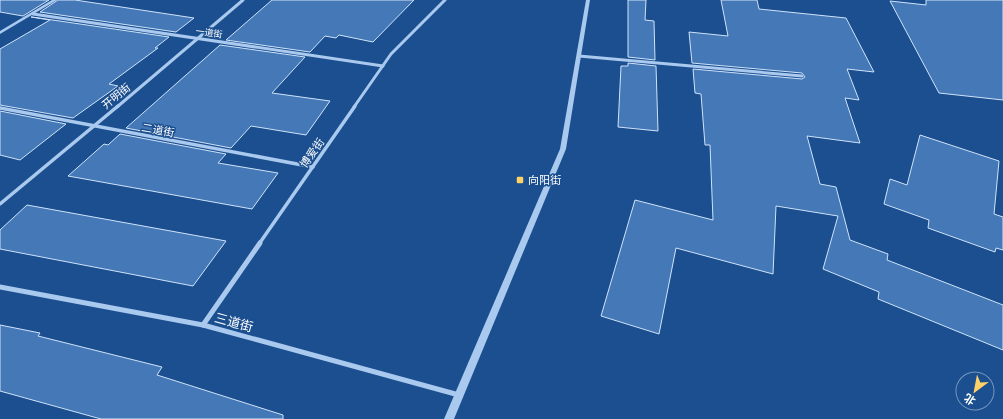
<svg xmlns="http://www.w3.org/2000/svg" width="1003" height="419" viewBox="0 0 1003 419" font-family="'DejaVu Sans','Noto Sans SC',sans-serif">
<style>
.building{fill:#4478b7;stroke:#cfe3fa}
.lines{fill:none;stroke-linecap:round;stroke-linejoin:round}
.minor-far2{stroke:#a9c9ee;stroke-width:3}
.minor-far1{stroke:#a9c9ee;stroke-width:3.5}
.minor{stroke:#a9c9ee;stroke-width:5}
.tertiary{fill:#a9c9ee;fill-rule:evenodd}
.poi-dot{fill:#ffd166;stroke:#1b4f8f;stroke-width:1.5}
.labels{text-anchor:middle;stroke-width:3;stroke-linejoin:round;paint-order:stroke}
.far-street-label{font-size:9px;fill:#fff;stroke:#1b4f8f}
.street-label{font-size:11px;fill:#fff;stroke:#1b4f8f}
.poi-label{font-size:11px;fill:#fff;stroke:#1b4f8f;text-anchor:start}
.near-street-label{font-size:13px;fill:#fff;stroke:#1b4f8f}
</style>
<rect width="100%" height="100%" fill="#1b4f8f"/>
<g class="building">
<path d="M0,0H49L23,16L0,12Z"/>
<path d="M58,0H75L194,18L176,32L40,12Z"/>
<path d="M272,0H414L373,42L339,35L336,38L325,36L310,52L226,40Z"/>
<path d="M628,0H646L645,20L654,21L655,60L628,57Z"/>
<path d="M721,0H757L759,9L846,18L874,72L847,69L859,100L845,98L860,143L807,136L820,184L836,187L850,240L888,254L887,260L1003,305V350L878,299L879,292L823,269L838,216L776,206L773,274L676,248L659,334L601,316L635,200L713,220L710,145H705L701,94L695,93L693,69L802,79L805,77L802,73L692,63L689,32L728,36Z"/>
<path d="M926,0H1003V100L939,93L890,1L926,5Z"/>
<path d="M31,17H32L169,37L155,48H158L109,84L118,86L73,118L0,105V49L50,20Z"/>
<path d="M220,45L305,57L272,93L330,101L306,135L251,126L231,148L126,128Z"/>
<path d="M628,63L656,66L658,131L618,127L621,66H628Z"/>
<path d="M0,111L66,124L20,160L0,155Z"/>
<path d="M120,134L226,154L218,163L278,173L252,209L68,176L104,144L108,145Z"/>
<path d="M920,135L999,161L994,214L1003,217V250L996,248L995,252L928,228L929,220L884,204L890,179L907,185Z"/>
<path d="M27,205L226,241L193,286L0,249V230Z"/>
<path d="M0,325L40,333L38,336L162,367L157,375L283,415V419H101L0,391Z"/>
</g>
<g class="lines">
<g class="minor-far2">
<path d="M33,14L383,66"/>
<path d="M579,56L802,76"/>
<path d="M117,107L243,0"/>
<path d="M354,107L391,54L445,0"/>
</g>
<g class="minor-far1">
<path d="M0,108L313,167"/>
<path d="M0,204L118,106"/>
<path d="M259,244L355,106"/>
</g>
<g class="minor">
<path d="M0,287L203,325L459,395"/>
<path d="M203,325L260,243"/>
</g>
<g class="tertiary">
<path d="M52,0H57L0,34V31Z"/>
<path d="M586,0H590L566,149L454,419H444L560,149Z"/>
</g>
</g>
<rect class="poi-dot" x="516" y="176" width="8" height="8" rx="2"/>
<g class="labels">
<g class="far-street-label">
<text transform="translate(209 33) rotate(8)" y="3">一道街</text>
</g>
<g class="street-label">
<text transform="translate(116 96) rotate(-39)" y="4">开明街</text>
<text transform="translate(158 130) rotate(10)" y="4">二道街</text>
<text transform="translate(312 153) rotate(-55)" y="4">博爱街</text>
</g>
<g class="poi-label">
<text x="528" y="184">向阳街</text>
</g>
<g class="near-street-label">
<text transform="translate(234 322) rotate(15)" y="5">三道街</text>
</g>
</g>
<g transform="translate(975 391) rotate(212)"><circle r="19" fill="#1b4f8f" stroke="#7695bc"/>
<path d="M0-3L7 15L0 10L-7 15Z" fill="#ffd166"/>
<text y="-6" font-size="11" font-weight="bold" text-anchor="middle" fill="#ffffff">北</text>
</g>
</svg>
